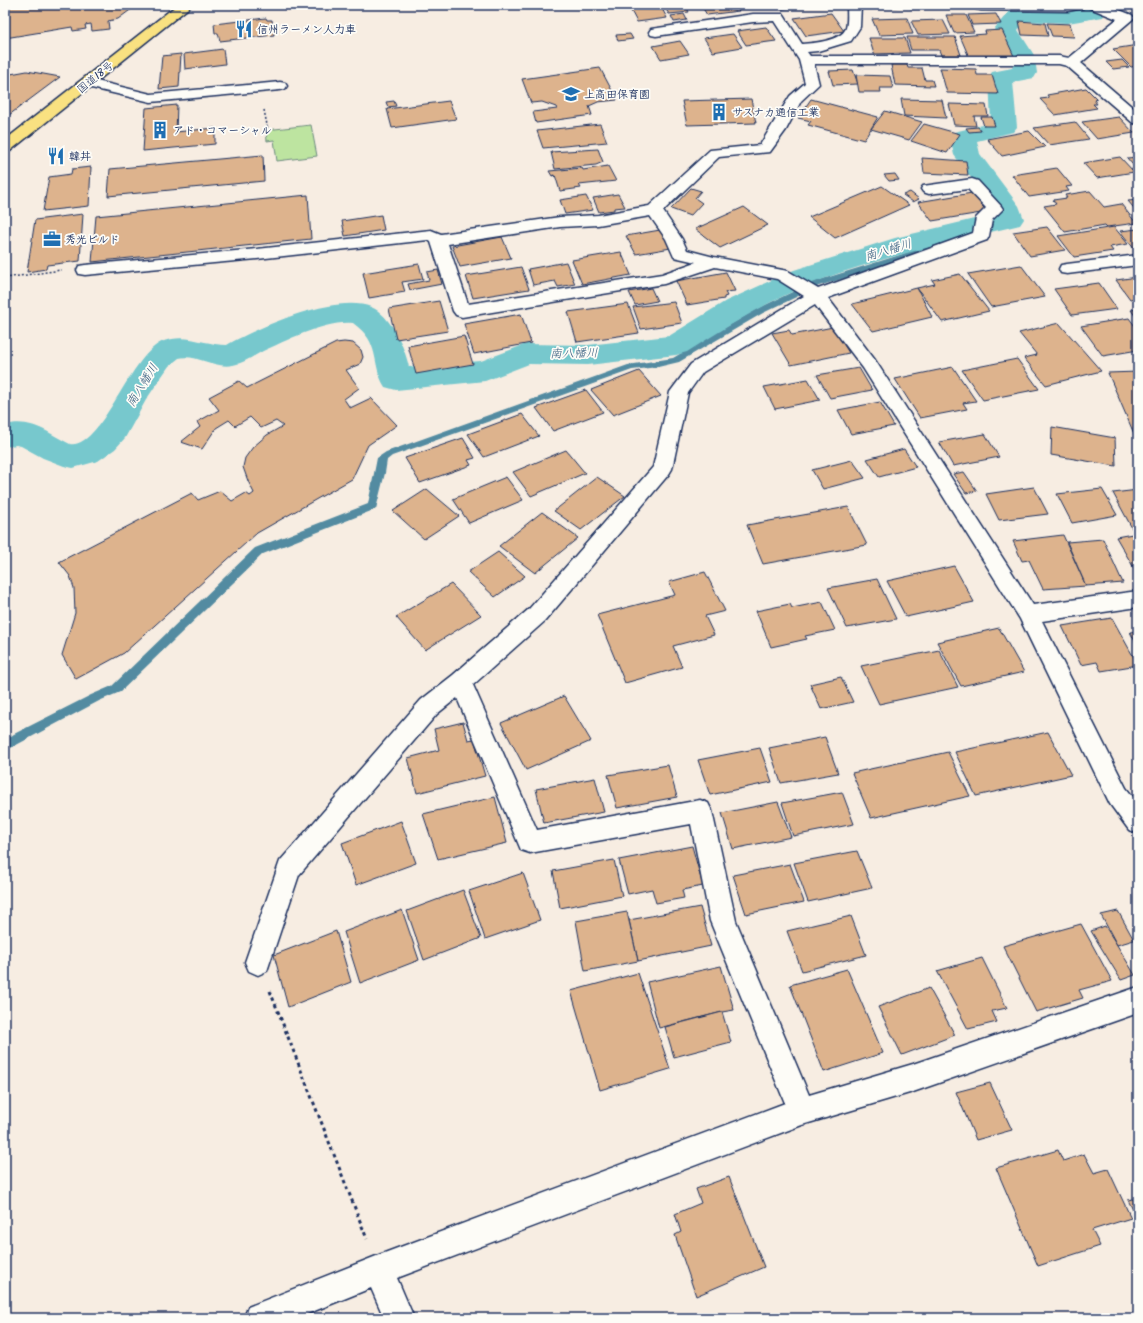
<svg xmlns="http://www.w3.org/2000/svg" width="1143" height="1323" viewBox="0 0 1143 1323" font-family="Kalam,'Klee One',sans-serif">
<style>
.green{fill:#bde4a0;stroke:#6c8a7f}
.lines{fill:none;stroke-linecap:round;stroke-linejoin:round}
.stream{fill:#528ba1;fill-rule:evenodd}
.canal{fill:#77c8cd;fill-rule:evenodd}
.building{fill:#ddb38d;stroke:#1b2f5e}
.minor-casing{stroke:#1b2f5e;stroke-width:3}
.highway-casing{stroke:#1b2f5e;stroke-width:3}
.path-far1{stroke:#1b2f5e;stroke-width:1.5;stroke-dasharray:2 2;stroke-linecap:butt}
.path{stroke:#1b2f5e;stroke-width:3;stroke-dasharray:3.5 3.5;stroke-linecap:butt}
.minor{fill:#fdfcf7;fill-rule:evenodd}
.highway{fill:#f9e181;fill-rule:evenodd}
.labels{text-anchor:middle;stroke-width:3.5;stroke-linejoin:round;paint-order:stroke}
.far-poi-label{font-size:11px;font-weight:bold;fill:#1b2f5e;stroke:#fdfcf7;text-anchor:start}
.far-street-label{font-size:11px;fill:#1b2f5e;stroke:#fdfcf7}
.far-water-label{font-size:12px;font-style:italic;fill:#375d7f;stroke:#fdfcf7}
</style>
<rect width="100%" height="100%" fill="#f7ede2"/>
<filter id="ink" filterUnits="userSpaceOnUse"><feTurbulence type="fractalNoise" baseFrequency=".025" numOctaves="2"/><feDisplacementMap in="SourceGraphic" scale="8" xChannelSelector="R" yChannelSelector="G"/><feConvolveMatrix kernelMatrix="1 2 1 2 8 2 1 2 1" color-interpolation-filters="sRGB"/></filter>
<g filter="url(#ink)">
<path class="green" d="M311,125L317,156L277,161L274,140L267,141L266,130Z"/>
<g class="lines">
<path class="stream" d="M996,219H1002L1003,221L1002,223L906,259L819,286L763,313L679,362L658,367L632,370L392,456L387,460L385,473L376,509L263,554L120,692L99,701L5,751V740L14,734L91,695L112,686L255,548L368,504L377,458L386,452L628,365L673,358L757,309L813,282L900,255Z"/>
<path class="canal" d="M1095,5L1103,7L1106,12L1103,17L1068,23L1025,21L1018,30L1034,55L1030,60L1032,61L1036,66L1037,73L1034,78L1013,82L1017,127L1013,132L977,141L980,154L1019,206L1024,219L1020,225C951,242 881,257 815,282C769,300 728,326 687,352L676,355L588,365L529,364L485,381L396,390L385,387C370,362 382,344 353,323C327,320 287,340 263,351C253,356 245,363 233,365C214,369 197,354 179,358L169,366L162,376L146,400L125,438L115,449L98,461L73,468L64,466L43,458L21,446L16,445L5,447V425C32,418 48,433 70,444C102,449 130,353 164,341C187,333 205,345 227,345C258,327 336,293 371,307C391,315 405,348 409,367L481,361L526,344L588,345L669,336L726,301L794,270L895,238L995,214L993,207L954,155L950,137L954,132L991,123L989,77L992,72L1012,68L1016,61L1014,60L994,29L1011,9L1019,7L1068,9Z"/>
</g>
<g class="building">
<path d="M5,5H137L118,19L108,21L109,29L92,31L91,24L85,25L86,29L73,31L72,27L5,38Z"/>
<path d="M660,5L667,18L637,22L630,9Z"/>
<path d="M663,5H691L692,7L687,8L689,12L669,14Z"/>
<path d="M701,5H735L739,11L707,15Z"/>
<path d="M779,5H821L782,9Z"/>
<path d="M866,5H905L906,6L869,9Z"/>
<path d="M909,5H936L937,8L911,9Z"/>
<path d="M831,13L844,31L806,36L794,18Z"/>
<path d="M684,14L687,20L674,22L671,16Z"/>
<path d="M996,14L1001,24L972,25L968,15Z"/>
<path d="M946,15H966L974,32L954,33Z"/>
<path d="M266,18L267,20H272L274,35L220,41L218,33H215L214,24Z"/>
<path d="M907,18L913,34L879,35L872,19Z"/>
<path d="M943,20L950,34L918,35L911,21Z"/>
<path d="M1019,21L1045,23L1048,36L1022,35Z"/>
<path d="M1047,23L1070,24L1074,37L1052,36Z"/>
<path d="M766,27L776,41L746,45L737,31Z"/>
<path d="M1002,30L1014,56L969,57L960,36L986,34L985,31Z"/>
<path d="M630,34L633,39L618,41L616,35Z"/>
<path d="M733,34L742,47L713,52L704,38Z"/>
<path d="M907,37H955L961,55H941L939,50H911Z"/>
<path d="M869,38H905L910,53L874,54Z"/>
<path d="M680,41L689,54L661,59L653,46Z"/>
<path d="M1138,45V66L1131,67L1113,49Z"/>
<path d="M223,49L225,64L185,69L184,54Z"/>
<path d="M181,54L179,87L159,89L162,56Z"/>
<path d="M1122,60L1129,67L1113,69L1106,62Z"/>
<path d="M891,65H907L908,68H922L925,80H932L934,86L895,85Z"/>
<path d="M600,68L617,100L598,102L589,106L592,115L536,123L533,112L557,109L556,107L542,102L531,103L522,79Z"/>
<path d="M940,68L976,69L977,75H992L998,94L947,93Z"/>
<path d="M853,70L858,84L833,85L829,71Z"/>
<path d="M27,71L60,77L5,118V75Z"/>
<path d="M856,75L890,76L893,88H880L881,92H859Z"/>
<path d="M1086,88L1097,99L1094,100L1097,104H1093L1097,108L1055,115L1040,99L1049,98L1047,95Z"/>
<path d="M751,99L756,123L687,125L682,101Z"/>
<path d="M811,99L878,117L864,140L808,125L811,121L798,118Z"/>
<path d="M901,99L942,100L946,118L904,116Z"/>
<path d="M394,101L396,106L388,107L386,102Z"/>
<path d="M449,101L456,119L392,128L387,109Z"/>
<path d="M949,104L986,105L988,116H974L976,126L954,125Z"/>
<path d="M177,105L176,132L215,128V144L143,151L146,108Z"/>
<path d="M885,111L922,122L909,140L871,129Z"/>
<path d="M981,117H992L995,126H984Z"/>
<path d="M1119,117L1134,133L1097,139L1082,122Z"/>
<path d="M1075,122L1089,139L1049,145L1034,128Z"/>
<path d="M600,124L607,142L543,148L537,131Z"/>
<path d="M924,124L960,134L947,153L911,141Z"/>
<path d="M978,127L981,131L969,132L966,128Z"/>
<path d="M1029,131L1045,147L1002,156L987,139Z"/>
<path d="M598,149L603,162L596,165L555,169L551,152Z"/>
<path d="M263,155L264,181L108,196L110,169Z"/>
<path d="M1120,157L1134,172L1097,178L1083,163Z"/>
<path d="M1138,157V171L1127,158Z"/>
<path d="M922,158L966,161L968,175L924,173Z"/>
<path d="M608,166L616,181L579,185L581,188L560,191L555,175L552,176L549,171L582,168L583,170Z"/>
<path d="M91,167L89,206L43,211L49,177L71,174L72,169Z"/>
<path d="M1057,168L1072,186L1066,187L1069,191L1029,197L1012,175Z"/>
<path d="M895,174L899,180L889,181L884,175Z"/>
<path d="M882,186L909,205L835,238L809,217Z"/>
<path d="M691,188L701,191L695,198L702,203L690,216L671,209Z"/>
<path d="M1090,191L1104,207L1121,204L1136,223L1107,227L1105,225L1065,232L1044,206L1056,204L1053,200L1067,198L1065,195Z"/>
<path d="M910,192L919,199L913,202L903,195Z"/>
<path d="M972,193L987,212L932,221L918,202Z"/>
<path d="M618,194L625,207L614,208V210L599,212L593,198Z"/>
<path d="M308,195L311,239L92,262L96,216Z"/>
<path d="M586,196L593,210L565,214L560,200Z"/>
<path d="M1138,200V213L1128,201Z"/>
<path d="M744,207L768,225L720,248L695,229Z"/>
<path d="M83,214L80,261L47,265L46,269L27,272L35,220Z"/>
<path d="M381,215L384,230L345,236L342,221Z"/>
<path d="M1047,227L1065,250L1030,256L1013,232Z"/>
<path d="M1114,227L1128,244L1110,247L1113,251L1074,257L1058,236Z"/>
<path d="M1138,229V250H1135L1120,231Z"/>
<path d="M660,230L671,248L636,254L626,236Z"/>
<path d="M502,237L511,258L460,267L452,246Z"/>
<path d="M621,252L631,275L582,284L572,260Z"/>
<path d="M566,262L575,284L558,287L555,281L533,285L528,269Z"/>
<path d="M419,264L423,279L402,282L405,292L369,298L363,273Z"/>
<path d="M1021,265L1045,297L991,307L968,274Z"/>
<path d="M521,267L529,289L473,298L466,276Z"/>
<path d="M438,270L442,284L410,290L408,284L429,280L427,272Z"/>
<path d="M726,272L735,291L725,292L727,296L724,297V299L687,305L676,281Z"/>
<path d="M960,274L989,311L942,322L917,288L935,284L932,280Z"/>
<path d="M1138,277V298L1130,299L1116,280Z"/>
<path d="M1099,283L1117,309L1072,315L1054,289Z"/>
<path d="M651,288L657,301L635,305L629,292Z"/>
<path d="M917,288L932,317L873,331L852,304Z"/>
<path d="M439,301L448,331L396,339L389,309Z"/>
<path d="M674,302L682,323L641,329L633,307Z"/>
<path d="M628,304L639,333L577,342L568,312Z"/>
<path d="M1138,309V320L1131,310Z"/>
<path d="M521,314L531,343L474,354L464,324Z"/>
<path d="M1129,318L1138,330V350L1103,356L1081,326Z"/>
<path d="M1059,323L1101,371L1046,385L1024,358L1037,355L1019,333Z"/>
<path d="M833,327L849,353L791,365L772,333L789,330L792,335Z"/>
<path d="M464,336L473,364L416,374L408,346Z"/>
<path d="M344,342L353,343L361,350L363,357L360,364L346,370L359,388L344,399L350,408L371,398L397,425L368,445L352,479L257,533L124,653L76,679L62,655L75,613L74,588L70,576L59,562L192,493L198,500L220,491L232,501L246,493L250,496L254,493L248,481L243,467L245,458L253,447L267,435L283,426L276,421L261,428L250,417L235,426L229,420L216,428L202,449L181,442L200,427L197,422L219,410L209,397L239,381L247,388L336,343Z"/>
<path d="M1017,359L1039,389L983,400L962,370Z"/>
<path d="M953,367L976,401L963,403L967,409L920,418L895,379Z"/>
<path d="M859,368L872,390L830,398L817,375Z"/>
<path d="M639,371L661,396L613,415L591,390Z"/>
<path d="M1138,372V443L1108,373Z"/>
<path d="M808,379L820,400L775,409L764,387Z"/>
<path d="M586,390L603,412L553,431L536,408Z"/>
<path d="M880,402L894,426L851,434L838,410Z"/>
<path d="M522,414L539,436L484,457L468,434Z"/>
<path d="M1052,427L1115,438L1116,466L1051,455Z"/>
<path d="M985,434L999,457L953,466L939,442Z"/>
<path d="M463,438L475,458L468,460L471,465L420,483L405,458Z"/>
<path d="M904,449L916,467L879,477L867,459Z"/>
<path d="M566,450L585,473L531,496L513,472Z"/>
<path d="M852,460L865,478L823,489L812,470Z"/>
<path d="M964,472L977,491L966,493L953,474Z"/>
<path d="M506,477L523,500L469,523L453,499Z"/>
<path d="M597,477L625,496L581,530L554,511Z"/>
<path d="M1034,487L1048,514L999,520L986,494Z"/>
<path d="M427,489L459,516L424,539L393,511Z"/>
<path d="M1102,489L1117,515L1072,523L1057,494Z"/>
<path d="M1138,490V529L1133,530L1113,493Z"/>
<path d="M848,507L867,545L763,564L747,525Z"/>
<path d="M542,512L578,538L535,573L499,546Z"/>
<path d="M1138,533V575L1116,537Z"/>
<path d="M1063,535L1086,586L1043,589L1029,560L1022,561L1013,541Z"/>
<path d="M1103,539L1123,583L1086,586L1067,542Z"/>
<path d="M498,552L525,576L495,597L468,572Z"/>
<path d="M954,566L974,602L906,617L887,581Z"/>
<path d="M705,572L725,611L705,616L714,635L673,646L682,667L625,683L597,615L675,595L669,582Z"/>
<path d="M877,579L896,619L847,628L828,588Z"/>
<path d="M451,584L481,615L425,650L396,617Z"/>
<path d="M822,602L835,630L805,636L807,639L771,647L756,611L790,604L792,608Z"/>
<path d="M1112,618L1138,665L1101,671L1097,662L1081,665L1062,626Z"/>
<path d="M999,628L1024,672L961,686L937,642Z"/>
<path d="M1138,631V647L1130,632Z"/>
<path d="M939,650L958,687L879,704L861,666Z"/>
<path d="M841,677L853,702L821,709L810,684Z"/>
<path d="M564,696L591,741L526,770L501,723Z"/>
<path d="M463,722L468,740L474,739L485,776L417,793L408,758L439,750L434,729Z"/>
<path d="M1048,732L1071,775L976,796L955,752Z"/>
<path d="M825,737L838,773L781,783L769,748Z"/>
<path d="M760,748L772,782L710,795L698,760Z"/>
<path d="M948,752L970,796L871,818L852,773Z"/>
<path d="M668,765L677,797L617,808L608,775Z"/>
<path d="M595,778L604,812L544,823L536,789Z"/>
<path d="M842,792L854,824L793,836L782,803Z"/>
<path d="M495,797L507,843L438,859L423,814Z"/>
<path d="M778,802L791,837L733,849L722,813Z"/>
<path d="M401,821L416,863L356,885L342,843Z"/>
<path d="M692,846L703,886L682,890L684,898L656,903L652,889L628,894L619,860Z"/>
<path d="M857,851L872,888L808,902L794,863Z"/>
<path d="M614,860L622,896L560,908L553,871Z"/>
<path d="M790,864L804,902L746,914L733,875Z"/>
<path d="M523,873L540,920L485,939L469,891Z"/>
<path d="M463,890L481,938L424,960L407,911Z"/>
<path d="M700,907L711,946L638,961L629,920Z"/>
<path d="M402,910L419,960L360,983L344,932Z"/>
<path d="M1118,911L1134,940L1117,945L1101,915Z"/>
<path d="M627,912L638,961L585,971L576,921Z"/>
<path d="M851,916L866,955L802,971L787,931Z"/>
<path d="M1081,924L1112,981L1079,990L1083,998L1036,1012L1003,946Z"/>
<path d="M1105,926L1117,945L1135,975L1121,980L1091,931Z"/>
<path d="M336,931L351,982L288,1007L274,955Z"/>
<path d="M982,958L1007,1008L992,1011L997,1022L968,1029L937,971Z"/>
<path d="M721,966L734,1010L722,1012L659,1028L647,982Z"/>
<path d="M847,969L883,1053L824,1072L790,985Z"/>
<path d="M638,973L670,1069L600,1090L571,991Z"/>
<path d="M929,988L955,1035L902,1055L878,1007Z"/>
<path d="M722,1012L731,1042L674,1057L665,1027Z"/>
<path d="M990,1083L1012,1130L976,1140L956,1092Z"/>
<path d="M1058,1150L1063,1161L1084,1154L1094,1173L1108,1169L1131,1218L1092,1230L1100,1246L1038,1266L996,1168Z"/>
<path d="M729,1177L764,1267L696,1296L675,1235L681,1232L675,1214L701,1203L696,1189Z"/>
<path d="M1138,1198V1220L1128,1200Z"/>
</g>
<g class="lines">
<g class="minor-casing">
<g id="minor">
<path d="M847,5H861L860,27L851,41L818,51L807,52L810,56H1059L1069,58L1117,19L1090,8L1088,5H1107L1132,15L1134,18L1081,63L1138,112V124L1133,123L1067,66L1059,64H814L819,84L801,101L786,130L770,152L719,157L663,211L682,239L687,250L714,257L788,271L818,289L973,233L976,218L986,208L968,189L929,194L923,192L921,189L923,186L972,179L978,181L1001,206L1003,209L992,220L989,236L987,240L828,298L875,360L1033,605L1138,591V607L1042,621L1126,788L1138,803V833L1129,830L1110,804L1020,619L863,368L815,305L703,372L688,393L672,469L669,474L545,621L473,685L537,830L700,800L708,803L712,811L736,921L809,1095L913,1064L1138,987V1013L913,1092L802,1125L397,1278L414,1318H384L371,1288L297,1318H244L248,1307L379,1255L785,1103L710,921L691,824L530,853L521,850L457,698L437,714L299,875L267,971L258,975L249,971L245,962L280,861L421,700L453,675L529,609L653,467L670,392L691,364L804,296L777,279L715,267L664,284L462,317L456,315L453,311L431,242L428,240L257,259L85,275L79,274L77,270L79,266L85,265L257,249L431,230L441,234L560,217L598,215L649,206L710,150L760,145L790,96L805,83L799,60L774,21L753,22L656,36L651,35L649,32L651,29L753,14H783L802,44C815,43 841,41 846,28C848,21 847,12 847,5ZM650,216L666,239L674,257L696,262L662,274L468,304L448,244L560,227L598,225Z"/>
<path d="M973,5H1085L1083,8L1068,11L981,10L976,9Z"/>
<path d="M88,79L151,94L280,82L285,83L287,86L285,89L280,90L151,102L83,86L81,83L83,80Z"/>
<path d="M1138,255V265L1067,274L1061,273L1059,269L1061,265L1067,264Z"/>
</g>
</g>
<g class="highway-casing">
<path id="highway" d="M177,5H192L10,151L5,153V140Z"/>
</g>
<g class="path-far1">
<path d="M264,110L268,130"/>
<path d="M5,278L61,270"/>
</g>
<path class="path" d="M270,991L367,1239"/>
<use href="#minor" class="minor"/>
<use href="#highway" class="highway"/>
</g>
</g>
<defs>
<g id="restaurant-bare" transform="scale(1.38)"><path d="M-5-6h1v4h1v-4h1v4h1v-4h1v5L-1.5 .5V6h-2V.5L-5-1ZM5-6V6H3V1.5H1.5Q1.5-4 5-6Z" fill="#1f6fb2" stroke="#fdfcf7" stroke-width="2.5" paint-order="stroke"/></g>
<g id="school-bare" transform="scale(1.38)"><path d="M0-5L7-2L0 1L-7-2ZM-4 1L0 2.5L4 1V4Q0 6-4 4Z" fill="#1f6fb2" stroke="#fdfcf7" stroke-width="2.5" paint-order="stroke"/></g>
<g id="building-bare" transform="scale(1.38)"><path d="M-4-6H4V6H1V3H-1V6H-4ZM-2.5-4.3h1.7v1.8h-1.7ZM.8-4.3h1.7v1.8H.8ZM-2.5-1h1.7V.8h-1.7ZM.8-1h1.7V.8H.8Z" fill="#1f6fb2" stroke="#fdfcf7" stroke-width="2.5" paint-order="stroke"/></g>
<g id="office-bare" transform="scale(1.38)"><path d="M-6-3h4V-5.5h4V-3h4V5H-6ZM-1-4.5V-3h2v-1.5ZM-6 0V1H6V0Z" fill="#1f6fb2" stroke="#fdfcf7" stroke-width="2.5" paint-order="stroke"/></g>
</defs>
<g fill-rule="evenodd">
<use href="#restaurant-bare" x="244" y="29"/>
<use href="#school-bare" x="571" y="94"/>
<use href="#building-bare" x="719" y="112"/>
<use href="#building-bare" x="160" y="130"/>
<use href="#restaurant-bare" x="56" y="156"/>
<use href="#office-bare" x="52" y="239"/>
</g>
<g class="labels">
<g class="far-poi-label">
<text x="257" y="33">信州ラーメン人力車</text>
<text x="584" y="98">上高田保育園</text>
<text x="732" y="116">サスナカ通信工業</text>
<text x="173" y="134">アド・コマーシャル</text>
<text x="69" y="160">韓丼</text>
<text x="65" y="243">秀光ビルド</text>
</g>
<g class="far-street-label">
<text transform="translate(95 77) rotate(-39)" y="4">国道18号</text>
</g>
<g class="far-water-label">
<text transform="translate(888 250) rotate(-17)" y="4">南八幡川</text>
<text transform="translate(574 353) rotate(-1)" y="4">南八幡川</text>
<text transform="translate(142 385) rotate(-58)" y="4">南八幡川</text>
</g>
</g>
<rect width="1143" height="1323" fill="none" stroke="#fdfcf7" stroke-width="20"/>
<rect x="10" y="10" width="1123" height="1303" fill="none" stroke="#1b2f5e" stroke-width="1.5" filter="url(#ink)"/>
</svg>
